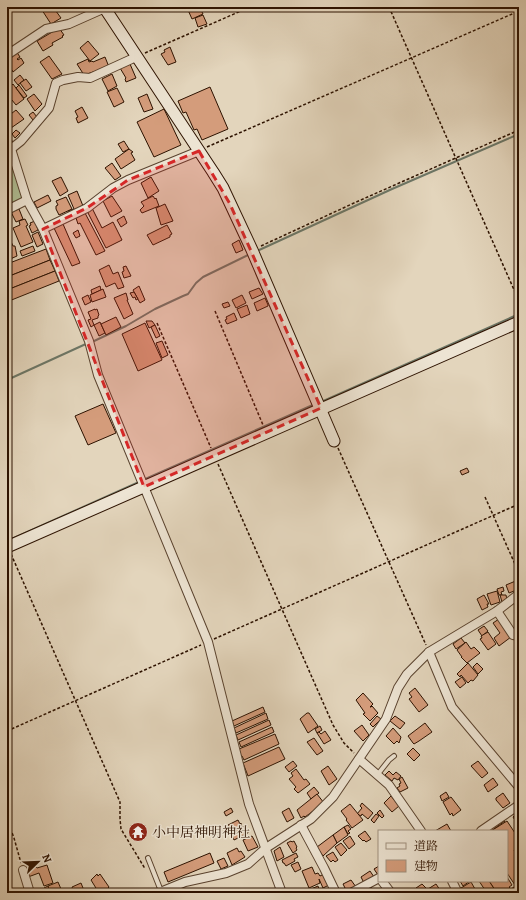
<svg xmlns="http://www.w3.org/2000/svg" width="526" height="900" viewBox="0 0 526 900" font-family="Alegreya,'Noto Serif JP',serif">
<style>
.green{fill:#afbe94;stroke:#6e684a}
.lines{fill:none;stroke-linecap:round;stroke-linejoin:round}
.stream{stroke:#6c7666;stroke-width:2}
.building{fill:#d49c7b;stroke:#2d1200}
.lane-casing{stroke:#5a432f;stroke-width:6}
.street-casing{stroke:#5a432f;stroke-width:10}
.secondary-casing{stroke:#2d1200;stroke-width:13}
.path{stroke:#2d1200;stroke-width:1.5;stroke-dasharray:3 2;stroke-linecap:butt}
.lane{stroke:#ede4d3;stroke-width:4}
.street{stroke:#ede4d3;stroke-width:8}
.secondary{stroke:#ede4d3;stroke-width:11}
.marked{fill:#d62828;fill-opacity:0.2;stroke:#d62828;stroke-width:3;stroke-dasharray:8 5;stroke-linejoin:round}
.labels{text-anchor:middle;stroke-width:3;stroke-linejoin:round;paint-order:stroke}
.poi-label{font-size:14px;fill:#2d1200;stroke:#ede4d3;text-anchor:start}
</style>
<rect width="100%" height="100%" fill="#e3d5bc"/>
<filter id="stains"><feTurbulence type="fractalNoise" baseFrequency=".005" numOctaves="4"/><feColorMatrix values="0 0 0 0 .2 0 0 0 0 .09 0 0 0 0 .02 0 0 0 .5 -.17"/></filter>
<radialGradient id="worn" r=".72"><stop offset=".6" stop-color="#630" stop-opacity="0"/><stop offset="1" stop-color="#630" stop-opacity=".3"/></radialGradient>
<path class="green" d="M14,168L23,198L7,206V170Z"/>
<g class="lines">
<g class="stream">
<path d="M257,251L392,189L519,134"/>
<path d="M92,342L126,326L155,309L183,296L188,294L196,283L203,277L250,254"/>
<path d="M7,380L88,343"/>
<path d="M321,402L519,314"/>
<path d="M143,480L315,404"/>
<path d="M7,541L139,482"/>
</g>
</g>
<g class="building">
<path d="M40,7H53L61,18L51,24Z"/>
<path d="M197,7L198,9L200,8L203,14L192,19L188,10Z"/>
<path d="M203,15L207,24L198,27L195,18Z"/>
<path d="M59,28L64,35L62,36L63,37L52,43L53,45L43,51L37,41Z"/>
<path d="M88,41L99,54L90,61L80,48Z"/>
<path d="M170,47L176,62L168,65L161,54L165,52L164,50Z"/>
<path d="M16,51L20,57L17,59L18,60L21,58L24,63L13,72L12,70L11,71L7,65V58Z"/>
<path d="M49,56L62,74L52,79L40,62Z"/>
<path d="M105,57L109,67L93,72L84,75L77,64L88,59L89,62L92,61L93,62Z"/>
<path d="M130,64L136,78L126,82L125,79L126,78L120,68Z"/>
<path d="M112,74L117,86L108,91L102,79Z"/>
<path d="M20,75L24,80L18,85L14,80Z"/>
<path d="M26,79L32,87L26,91L20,83Z"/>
<path d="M10,84L11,86L13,84L24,99L16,105L7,94V87Z"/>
<path d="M19,85L27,96L24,98L16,88Z"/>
<path d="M210,87L228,129L202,140L197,129L194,130L186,112L183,113L178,101Z"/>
<path d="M117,88L124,102L114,107L107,92Z"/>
<path d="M34,94L42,104L35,111L27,99Z"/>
<path d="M147,94L153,109L144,112L138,98Z"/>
<path d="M82,107L88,118L78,123L76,118L78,117L75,111Z"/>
<path d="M164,109L181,145L154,157L137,122Z"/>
<path d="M16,110L24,119L11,128L7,123V117Z"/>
<path d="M33,112L37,117L33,120L29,115Z"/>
<path d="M16,130L20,133L15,138L12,134Z"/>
<path d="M124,141L129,149L123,152L118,144Z"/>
<path d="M129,149L133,152L131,153L135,160L121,169L115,159Z"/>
<path d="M7,156H8L9,158H10L12,166L7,169Z"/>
<path d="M112,163L121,176L115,180L105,168Z"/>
<path d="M61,177L68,191L60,196L52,181Z"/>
<path d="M151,177L159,191L148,198L141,183Z"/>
<path d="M77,191L83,206L69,214L68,211L74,209L68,195Z"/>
<path d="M48,195L51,201L37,208L34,202Z"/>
<path d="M112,196L122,211L111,217L103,201Z"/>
<path d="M153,196L155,199L156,198L159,206L142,213L140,210L144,206L141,202Z"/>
<path d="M66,197L72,209L59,215L56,209V206L58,205L56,201Z"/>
<path d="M165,204L173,221L161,225L156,208Z"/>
<path d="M92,208L102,228L113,222L122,240L106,248L87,211Z"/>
<path d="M19,209L23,219L16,222L11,212Z"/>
<path d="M85,213L105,251L96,255L80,223L78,224L76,218Z"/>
<path d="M124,216L127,223L121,227L117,220Z"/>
<path d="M25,219L28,225L26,226L33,242L21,247L13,228L20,225L19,221Z"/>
<path d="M35,221L38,230L32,233L29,226L31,225L30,223Z"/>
<path d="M63,224L80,263L72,266L54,228Z"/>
<path d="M167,225L172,234L170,235V237L153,245L147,235Z"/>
<path d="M78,230L80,236L76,238L73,233Z"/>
<path d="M38,232L43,244L37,247L32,235Z"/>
<path d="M9,237L13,246H15L17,256L8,260L7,238Z"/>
<path d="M239,240L243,250L236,253L232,244Z"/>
<path d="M33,246L35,251L22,256L20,251Z"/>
<path d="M46,249L50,260L7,277V264Z"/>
<path d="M50,260L55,271L7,290V277Z"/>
<path d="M109,265L113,274L118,272L124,287L118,289L115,283L106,287L99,270Z"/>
<path d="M126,266L131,276L124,278L122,272L124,271L123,267Z"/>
<path d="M55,271L59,281L9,301L7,295V290Z"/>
<path d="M100,286L101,290L92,294L91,290Z"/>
<path d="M139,286L145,300L140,303L133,290Z"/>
<path d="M259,288L263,294L252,299L249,292Z"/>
<path d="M103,289L106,297L92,302L90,295Z"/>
<path d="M134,292L138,299L136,300L135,297L133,298L130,293Z"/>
<path d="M126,293L128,300H127L133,314L124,319L114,298Z"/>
<path d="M88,295L91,302L85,305L82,298Z"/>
<path d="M242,295L246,303L236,308L232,300Z"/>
<path d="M265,298L268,305V306L257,311L254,303Z"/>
<path d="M228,302L230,306L224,308L222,304Z"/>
<path d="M247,305L250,314L241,318L237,309Z"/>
<path d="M95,309V310L97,309L99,315L98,316V318L92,320L94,325L100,322L105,333L99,336L94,325L91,327L88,320L91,319L88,312Z"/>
<path d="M234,313L237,320L227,324L225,320L227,319L226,317Z"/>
<path d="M116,317L121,327L106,335L101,324Z"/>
<path d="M146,321H152L155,325L149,328Z"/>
<path d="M145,323L162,360L138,371L122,334Z"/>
<path d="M155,325L160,336L156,338L151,327Z"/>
<path d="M162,341L168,355L162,358L156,343Z"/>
<path d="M103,404L116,433L88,445L75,416Z"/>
<path d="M467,468L469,472L462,475L460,471Z"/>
<path d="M518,580L519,589L509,593L506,585Z"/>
<path d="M503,587L504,591L501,592L502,595H499L497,589Z"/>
<path d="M497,591L500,602L491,605L487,594Z"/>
<path d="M484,595L489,604H487L488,607L482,610L477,599Z"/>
<path d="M500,595H506L507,600L502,602Z"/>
<path d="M499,619L511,637L499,646L494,638L500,633L493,623Z"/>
<path d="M484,626L488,631L482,636L478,630Z"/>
<path d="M488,632L496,644L488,650L480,639L482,638L481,636Z"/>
<path d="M461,638L465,643L456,649L453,644Z"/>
<path d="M466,642L471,649L474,647L480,653L467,663L461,657H462L457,650Z"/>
<path d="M468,663L478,675L473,681L471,680L468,683L461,675L460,677L457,674Z"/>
<path d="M477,663L483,669L478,674L473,667Z"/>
<path d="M462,677L466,683L460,688L455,682Z"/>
<path d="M415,688L428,705L419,712L409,699L412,697L409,693Z"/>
<path d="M363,693L373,704L370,707H371L372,706L378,713L370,721L363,714L365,713L356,700Z"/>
<path d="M263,707L265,712L234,726L232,721Z"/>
<path d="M266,713L268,719L236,733L234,728Z"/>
<path d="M307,713H309L318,726L308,733L300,719Z"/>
<path d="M377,716L381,719L373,727L370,724Z"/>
<path d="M395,716L405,723L400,729L390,721Z"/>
<path d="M269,720L271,725L238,740L236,735Z"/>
<path d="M425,723L432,732L419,741L414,744L413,743L408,736Z"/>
<path d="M362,725L369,735L363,741L354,731Z"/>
<path d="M320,726L322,730L317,733L315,729Z"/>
<path d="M272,727L274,732L241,747L239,742Z"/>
<path d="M393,728L401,737L399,743L397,741L394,744L386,736Z"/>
<path d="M325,731L331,740L324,744L317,733L319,732L321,734Z"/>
<path d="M275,734L279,744L244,760L242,756H241L239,749Z"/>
<path d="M314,738L323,751L317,755L307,742Z"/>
<path d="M279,747L285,759L248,776L243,763Z"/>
<path d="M413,748L420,755L414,761L407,754Z"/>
<path d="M293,761L297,766L289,772L285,767Z"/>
<path d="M478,761L488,773L482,778L471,766Z"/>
<path d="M328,766L337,779L329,785L321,771Z"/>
<path d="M296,769L304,780L306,779L310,784L298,793L294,789L296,787L289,779L293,776L291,773Z"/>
<path d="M389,771L393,775L396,772L401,776L398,780L394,778L392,781L385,775Z"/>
<path d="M402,777L408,788L400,792L397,788L400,786L399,784L401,783L399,779Z"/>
<path d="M493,778L498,785L488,792L484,785Z"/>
<path d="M314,787L319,793L311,799L307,793Z"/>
<path d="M446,792L449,797L442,801L440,796Z"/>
<path d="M503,793L510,803L503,808L496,800V798Z"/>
<path d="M317,794L324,803L305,817L304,816L301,818L297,810Z"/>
<path d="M391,796L399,806L392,812L384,803Z"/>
<path d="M451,797L461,810L453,816L452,813L450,815L443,802Z"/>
<path d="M362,803L373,813L368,819L362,814L361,816L357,814L362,808L360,806Z"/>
<path d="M350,804L363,820L352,828L346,820L347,819L341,811Z"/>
<path d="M231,808L233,812L226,816L224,812Z"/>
<path d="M289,808L294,818L287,822L282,812Z"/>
<path d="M380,810L384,816L382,818L377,813Z"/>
<path d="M519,811V827L513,817Z"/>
<path d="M376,814L379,816L374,823L371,820Z"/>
<path d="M238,820L240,824L241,823L242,828L245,826L248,833L234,840L228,825Z"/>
<path d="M504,821H505L491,831L489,829Z"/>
<path d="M507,821L519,839V847L514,850L519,858V883L515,885L507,873V831H491Z"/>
<path d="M141,824L143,831L135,834L132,828Z"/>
<path d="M447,824L451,831H435Z"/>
<path d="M348,825L351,829L348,831L350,833L348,834L344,827Z"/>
<path d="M344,827L348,835L337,843L333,835Z"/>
<path d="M365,831L371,839L366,842L364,840L363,841L358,836Z"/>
<path d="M333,835L337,843L323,856L317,847Z"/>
<path d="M252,836L258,847L248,851L243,840Z"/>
<path d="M350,836L355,844L349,849L343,841Z"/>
<path d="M291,841L292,842L294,841L297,847L296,848L297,850L293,853L287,843Z"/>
<path d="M341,843L347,850L341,856L335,847Z"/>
<path d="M280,847L284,857L277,861L274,851Z"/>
<path d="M237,848L239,852L241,851L245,857L232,865L227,853Z"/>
<path d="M333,852L338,860L335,862L333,860L331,862L326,856Z"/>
<path d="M210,853L214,863L168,882L164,872Z"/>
<path d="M296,853L298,857L294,859L295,861L286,866L284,863H283L282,860Z"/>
<path d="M224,858L228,866L221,869L217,861Z"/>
<path d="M298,862L301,869L295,872L291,865Z"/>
<path d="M47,865L53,883L44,886L39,873L28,877L26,870L36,867L37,868Z"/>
<path d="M379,866V875H378L374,869Z"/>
<path d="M312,867L315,874L318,873L320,876L324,874L329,885L323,888L319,879L320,883L309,888L302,871Z"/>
<path d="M370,871L374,877L364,883L361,877Z"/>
<path d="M97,874L98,876L100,874L109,887L103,893H99L91,880Z"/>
<path d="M507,877L512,885L509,887L512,890L508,893H497L489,881H507Z"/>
<path d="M351,880L356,887L347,892L343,884Z"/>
<path d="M460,881H470L463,886Z"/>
<path d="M479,881H489L497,893H487Z"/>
<path d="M58,882L61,889L50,893L48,886Z"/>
<path d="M471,882L475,889L467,893H464L461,888Z"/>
<path d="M81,883L85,893H74L72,887Z"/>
<path d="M422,884L426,888L419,892L416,888Z"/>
<path d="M436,884L440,890L435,893H428L426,890L428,889Z"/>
<path d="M48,886L50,893H46L44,888Z"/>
<path d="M318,886L320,892L312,893L311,889Z"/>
<path d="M371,887L374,893L360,892L368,888Z"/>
<path d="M514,887L517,893H508L512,890L511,889Z"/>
</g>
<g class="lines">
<g class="lane-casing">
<g id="lane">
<path d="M378,774L389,760L394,756"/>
<path d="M148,858L161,891"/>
</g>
</g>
<g class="street-casing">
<g id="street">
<path d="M7,55L46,29L69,24L105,8"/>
<path d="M7,141L11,149L27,200L43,229L89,341L98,375L208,642L249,804L282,893"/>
<path d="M11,149L21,141L49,108L56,83L63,80L78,77L90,78L136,57"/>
<path d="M7,210L27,200"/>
<path d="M43,229L87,208L113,188L128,180L199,151"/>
<path d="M497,611L513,635L519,636"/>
<path d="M429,652L452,707L519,787"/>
<path d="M359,759L389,785L421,831"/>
<path d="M301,825L324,868L336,893"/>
<path d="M481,831L519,805"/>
<path d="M23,870L30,893"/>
<path d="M382,881L391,893"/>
<path d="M452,881L458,893"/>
<path d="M158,893L185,882L226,873L248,864L266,848L311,819L333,797L386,719L398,688L407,674L429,652L497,611L519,594"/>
<path d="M351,893L379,878"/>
</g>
</g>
<g class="secondary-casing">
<g id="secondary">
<path d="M104,7L213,172L223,188L252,250L334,441"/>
<path d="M7,547L519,322"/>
</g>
</g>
<g class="path">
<path d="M389,7L519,301"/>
<path d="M145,53L250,7"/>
<path d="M207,147L519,11"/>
<path d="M261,246L354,203L519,130"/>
<path d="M215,311L263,425"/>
<path d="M157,323L211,448"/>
<path d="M338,448L426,645"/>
<path d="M218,464L333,725L344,743L354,753"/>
<path d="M485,497L519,573"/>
<path d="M11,554L120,802V819L121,829L144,867H146"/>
<path d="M214,639L519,504"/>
<path d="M7,731L201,645"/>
<path d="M7,819L14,838L21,863"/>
</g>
<use href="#lane" class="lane"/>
<use href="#street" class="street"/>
<use href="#secondary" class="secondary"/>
</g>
<path class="marked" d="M199,151L230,204L321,408L144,487L43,229L87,208L128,180Z"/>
<defs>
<g id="temple-disc" transform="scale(1)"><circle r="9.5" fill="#8f2418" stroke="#ede4d3"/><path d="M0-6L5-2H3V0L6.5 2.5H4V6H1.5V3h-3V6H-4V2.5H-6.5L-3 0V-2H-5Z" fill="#fff"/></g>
</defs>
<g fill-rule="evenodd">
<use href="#temple-disc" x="138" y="832"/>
</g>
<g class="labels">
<g class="poi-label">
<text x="152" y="837">小中居神明神社</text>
</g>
</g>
<rect width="526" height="900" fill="none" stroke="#e3d5bc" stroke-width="24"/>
<rect x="8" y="8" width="510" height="884" fill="none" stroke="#2d1200" stroke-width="2"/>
<rect x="12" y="12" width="502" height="876" fill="none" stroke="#2d1200"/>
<rect x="378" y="830" width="130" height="52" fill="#ede4d3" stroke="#a0907f"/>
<rect x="386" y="843" width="20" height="6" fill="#ede4d3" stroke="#a0907f"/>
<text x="414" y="850" font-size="12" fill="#2d1200">道路</text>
<rect x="386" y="860" width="20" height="12" fill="#d49c7b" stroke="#a0907f"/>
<text x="414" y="870" font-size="12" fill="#2d1200">建物</text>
<g transform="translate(38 862) rotate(67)" stroke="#ede4d3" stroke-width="3" paint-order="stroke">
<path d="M0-3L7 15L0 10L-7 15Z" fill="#2d1200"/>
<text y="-6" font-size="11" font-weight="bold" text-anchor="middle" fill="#2d1200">N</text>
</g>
<rect width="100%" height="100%" filter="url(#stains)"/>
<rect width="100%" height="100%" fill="url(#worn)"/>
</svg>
